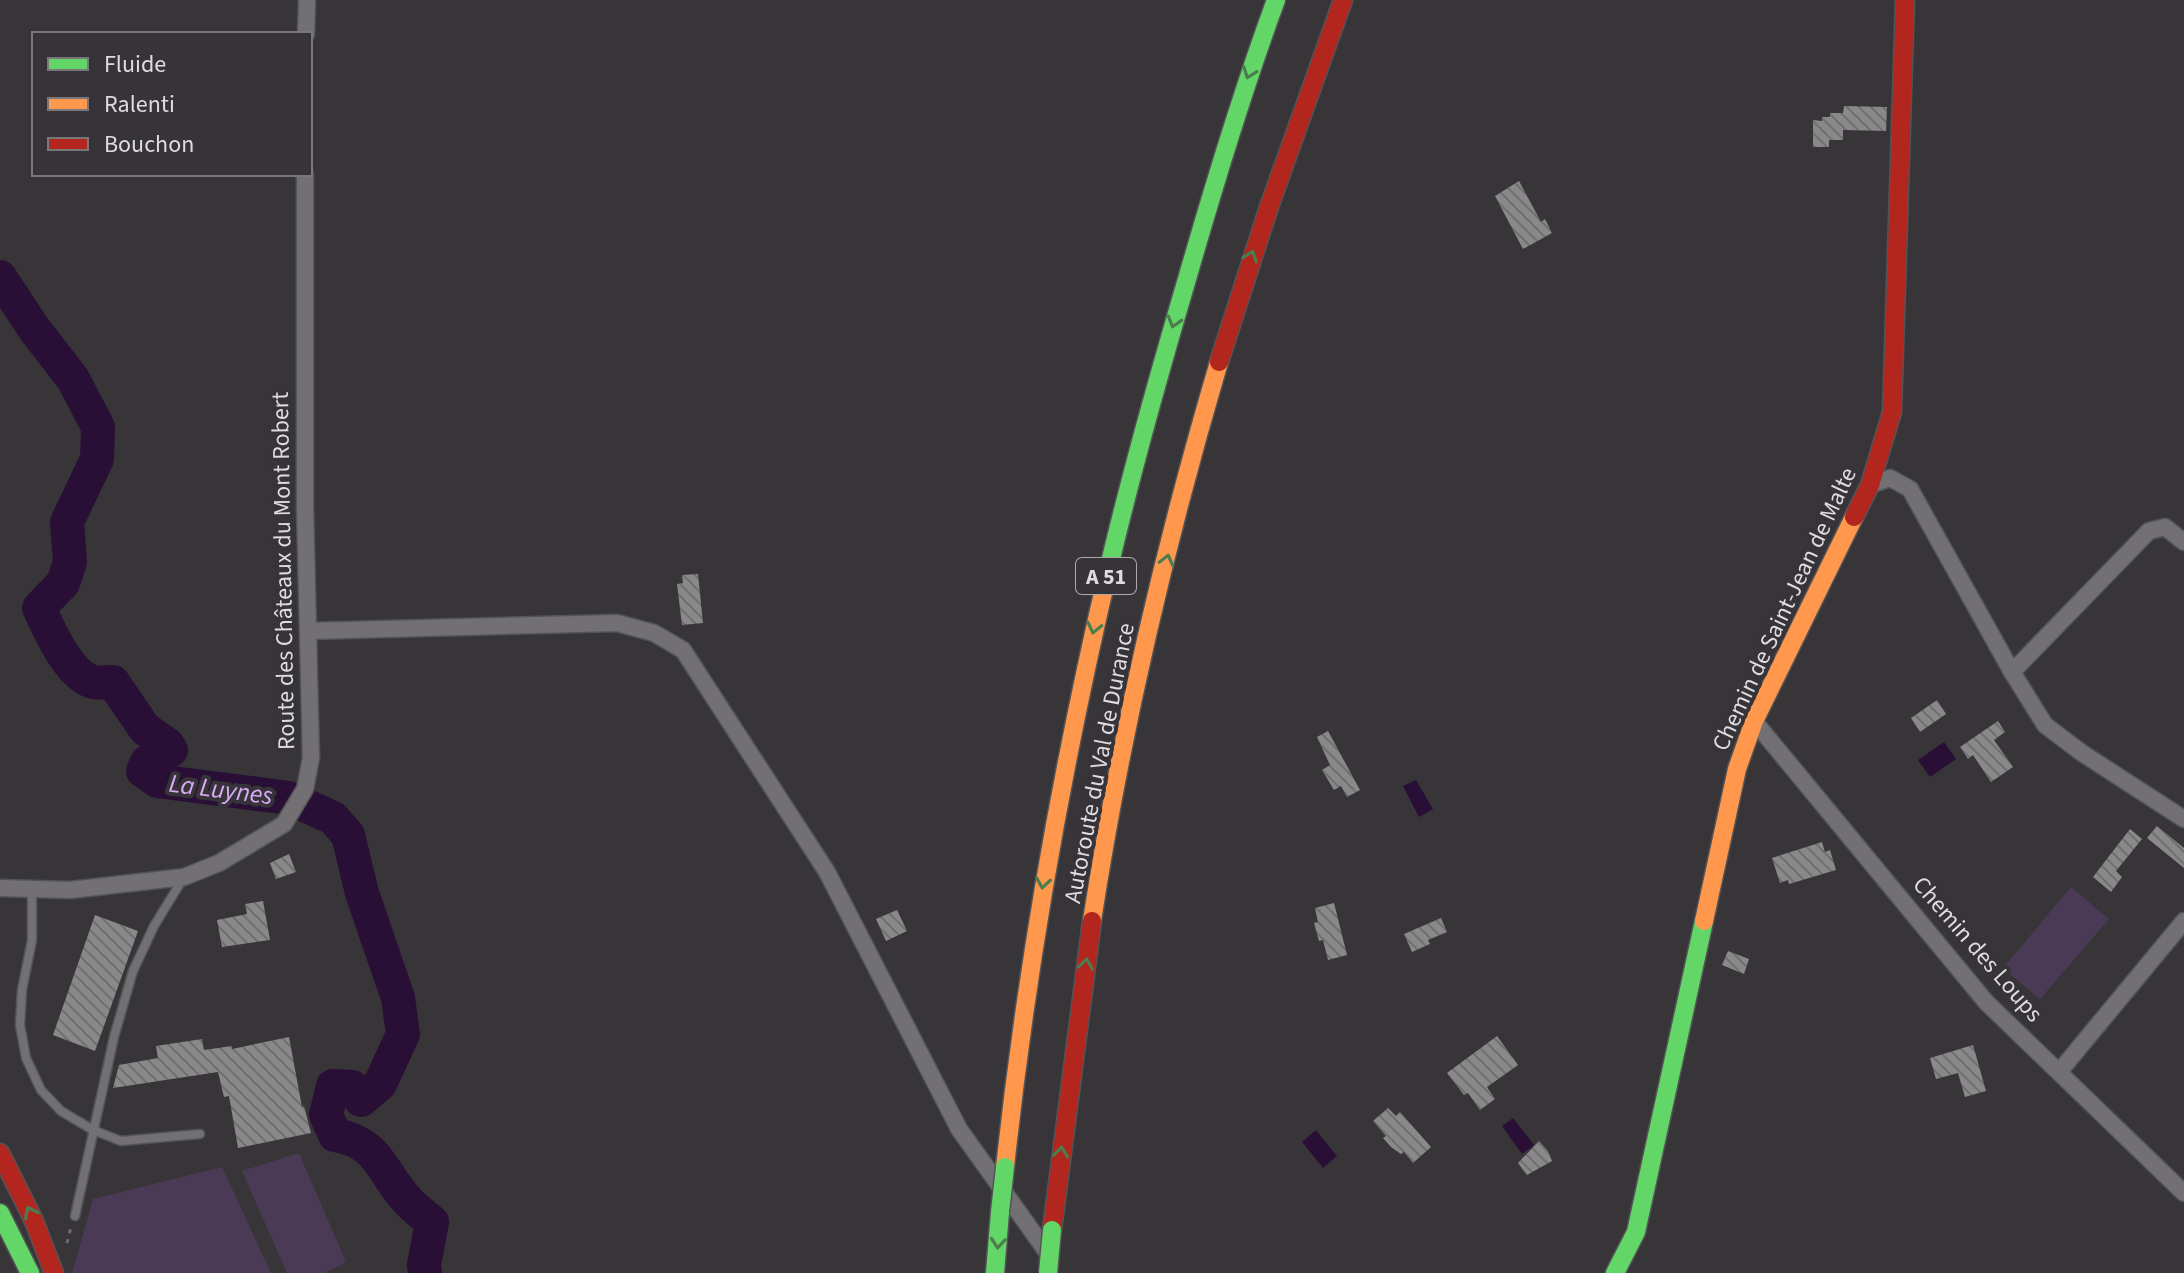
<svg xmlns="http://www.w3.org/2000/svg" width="2184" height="1273" viewBox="0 0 2184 1273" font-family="'Source Sans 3',sans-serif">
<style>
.garden{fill:#4b3a55}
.water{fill:#290f36}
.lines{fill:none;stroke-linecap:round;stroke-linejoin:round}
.river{stroke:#290f36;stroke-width:34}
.building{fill:url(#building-back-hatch)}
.lane-casing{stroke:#545356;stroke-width:11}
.street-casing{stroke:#545356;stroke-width:19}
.fast-casing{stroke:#545356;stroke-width:21}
.slow-casing{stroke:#545356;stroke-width:21}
.jam-casing{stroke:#545356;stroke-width:21}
.path{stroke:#6e6d6f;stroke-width:3;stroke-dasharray:4 6;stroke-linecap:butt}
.lane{stroke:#727073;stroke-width:8}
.street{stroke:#727073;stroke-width:16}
.fast{stroke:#63d668;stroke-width:18}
.slow{stroke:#ff974d;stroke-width:18}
.jam{stroke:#b3261e;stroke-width:18}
.fast-bridge-casing{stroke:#545356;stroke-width:21;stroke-linecap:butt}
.fast-bridge{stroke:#63d668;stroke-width:18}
.oneway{stroke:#4b7d4e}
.labels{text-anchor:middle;stroke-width:8;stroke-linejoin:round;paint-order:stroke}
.shield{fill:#373439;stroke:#acaaae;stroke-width:2}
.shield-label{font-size:22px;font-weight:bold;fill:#dedce0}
.street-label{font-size:24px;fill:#dedce0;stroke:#373439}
.water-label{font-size:26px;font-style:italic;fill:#d9abf5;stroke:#373439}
</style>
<defs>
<pattern id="building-back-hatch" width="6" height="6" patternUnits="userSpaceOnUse" patternTransform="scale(2)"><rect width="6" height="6" fill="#8a888a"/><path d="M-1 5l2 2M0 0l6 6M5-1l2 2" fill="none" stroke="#717071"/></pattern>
</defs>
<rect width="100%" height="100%" fill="#373538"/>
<g class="garden">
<path d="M2071,887L2109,919L2040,999L2003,968Z"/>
<path d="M299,1153L346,1262L325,1273H287L242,1171Z"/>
<path d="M222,1167L271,1273H72L93,1199Z"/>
</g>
<g class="water">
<path d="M1944,742L1956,759L1930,777L1918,760Z"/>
<path d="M1416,780L1433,809L1419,817L1403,786Z"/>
<path d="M1513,1118L1534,1145L1522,1154L1502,1126Z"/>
<path d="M1316,1130L1337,1156L1323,1168L1302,1142Z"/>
</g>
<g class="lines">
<path class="river" d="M0,277L35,330L73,379L98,427L97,459L67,522L70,562L63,583L39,608C49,630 68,674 93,682C99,683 107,682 113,682L145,729L167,744L171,750L160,758L147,762L143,771L157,781L289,798L333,818L348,835L362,893L398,998L403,1034L380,1084L361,1100L352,1087L333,1086L326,1115L335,1135C381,1143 381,1173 408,1201C415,1209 424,1215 432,1222L424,1265L425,1273"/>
</g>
<g class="building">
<path d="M1844,106L1887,107L1886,131L1843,130V140H1829V147H1813V120L1822,121V117H1830V113H1843Z"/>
<path d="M1519,181L1541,222L1545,219L1552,233L1523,249L1495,196Z"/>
<path d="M698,574L703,623L682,625L677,584L683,583L682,575Z"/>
<path d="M1937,700L1946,714L1920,732L1911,718Z"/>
<path d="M1998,721L2005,732L1994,740L2013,767L1991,782L1973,755L1968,759L1960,747Z"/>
<path d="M1328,731L1360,790L1347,797L1341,786L1334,790L1322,770L1330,765L1317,737Z"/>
<path d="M2157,826L2184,848V868L2147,838Z"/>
<path d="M2130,829L2142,839L2116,871L2122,877L2111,892L2093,877Z"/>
<path d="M1822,842L1825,852L1830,850L1836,870L1789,884L1788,880L1780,883L1772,858Z"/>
<path d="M289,854L296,872L276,879L270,863Z"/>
<path d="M263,901L270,940L222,947L217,920L247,914L245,904Z"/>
<path d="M1334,903L1347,955L1328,960L1323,940L1319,941L1314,923L1318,922L1315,908Z"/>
<path d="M897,910L907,931L886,941L876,919Z"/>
<path d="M95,915L138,931L95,1051L53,1035Z"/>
<path d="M1441,918L1447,932L1428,940L1430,944L1412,952L1404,934Z"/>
<path d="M1728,951L1749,959L1744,974L1722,965Z"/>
<path d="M1497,1036L1518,1065L1487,1087L1495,1099L1480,1110L1468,1093L1464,1095L1447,1073Z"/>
<path d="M289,1037L302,1107L304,1106L311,1133L238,1148L229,1096L224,1097L218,1072L113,1088L119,1065L158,1058L156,1046L202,1039L204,1050L232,1046V1049Z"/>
<path d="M1973,1045L1986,1091L1965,1097L1958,1073L1936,1079L1930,1058Z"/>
<path d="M1388,1108L1396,1116L1400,1112L1431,1147L1413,1163L1404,1152L1401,1154L1391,1147L1383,1138L1386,1136L1373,1121Z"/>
<path d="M1539,1141L1548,1151L1552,1161L1527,1175L1518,1163Z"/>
</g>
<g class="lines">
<g class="lane-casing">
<g id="lane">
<path d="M32,890V940L22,990L20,1025L26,1058L41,1090L61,1111L93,1130L121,1141L200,1134"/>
<path d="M75,1216L114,1037L133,971L154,926L184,877"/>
</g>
</g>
<g class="street-casing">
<g id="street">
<path d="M306,34L307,0"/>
<path d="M1870,485L1890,478L1910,489L2012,672L2045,725L2082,753L2184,819"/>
<path d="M309,631L617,623L654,633L683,650L827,872L959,1129L1047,1252"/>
<path d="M2012,672L2149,531L2165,527L2184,542"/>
<path d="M1754,721L1986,1002L2184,1193"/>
<path d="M0,888L70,890L184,877L219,863L284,824L305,789L311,758L305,507V174"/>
<path d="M2059,1072L2184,921"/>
</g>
</g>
<g class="fast-casing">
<g id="fast">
<path d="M1109,567C1132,470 1159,374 1187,279C1214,185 1242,92 1276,0"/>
<path d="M0,1213L30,1273"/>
<path d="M995,1273L1000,1212"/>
<path d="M1615,1273L1636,1232L1704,921"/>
</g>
</g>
<g class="slow-casing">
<g id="slow">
<path d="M1092,921C1121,732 1165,545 1219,362"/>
<path d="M1704,921L1737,769L1754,721L1854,517"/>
<path d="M1005,1167C1027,963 1062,767 1109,567"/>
</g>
</g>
<g class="jam-casing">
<g id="jam">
<path d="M1219,362L1269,207L1343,0"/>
<path d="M1854,517L1870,485L1892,412L1905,0"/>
<path d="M0,1153L34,1221L54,1273"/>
<path d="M1052,1230L1092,921"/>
</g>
</g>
<path class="path" d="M67,1243L71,1227"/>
<use href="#lane" class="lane"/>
<use href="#street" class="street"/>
<use href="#fast" class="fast"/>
<use href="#slow" class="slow"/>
<use href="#jam" class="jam"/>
<g class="fast-bridge-casing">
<g id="fast-bridge">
<path d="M1000,1212L1005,1167"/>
<path d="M1048,1273L1052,1230"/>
</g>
</g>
<use href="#fast-bridge" class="fast-bridge"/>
</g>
<defs><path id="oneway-chevron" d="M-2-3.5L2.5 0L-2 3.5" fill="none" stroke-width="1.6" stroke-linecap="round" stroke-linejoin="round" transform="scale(2)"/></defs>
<g class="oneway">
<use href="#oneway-chevron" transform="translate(1249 73) rotate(110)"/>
<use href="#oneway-chevron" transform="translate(1251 256) rotate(-72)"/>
<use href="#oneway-chevron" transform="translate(1174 322) rotate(106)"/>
<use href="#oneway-chevron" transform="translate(1167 560) rotate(-76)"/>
<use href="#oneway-chevron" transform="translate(1094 628) rotate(103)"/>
<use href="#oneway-chevron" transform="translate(1043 883) rotate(99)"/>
<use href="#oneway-chevron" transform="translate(1086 964) rotate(-81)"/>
<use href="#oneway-chevron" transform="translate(1061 1152) rotate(-83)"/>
<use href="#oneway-chevron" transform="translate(30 1212) rotate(-116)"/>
<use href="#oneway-chevron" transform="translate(998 1243) rotate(95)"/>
</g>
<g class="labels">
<rect class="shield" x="1076" y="558" width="60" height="36" rx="6"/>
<g class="shield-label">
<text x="1106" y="584">A 51</text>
</g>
<g class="street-label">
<text transform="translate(283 571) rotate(-91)" y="8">Route des Châteaux du Mont Robert</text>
<text transform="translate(1784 609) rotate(-65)" y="8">Chemin de Saint-Jean de Malte</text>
<text transform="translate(1099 763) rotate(-79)" y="8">Autoroute du Val de Durance</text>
<text transform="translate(1978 949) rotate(49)" y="8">Chemin des Loups</text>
</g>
<g class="water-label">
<text transform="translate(221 789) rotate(7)" y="9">La Luynes</text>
</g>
</g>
<rect x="32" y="32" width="280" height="144" fill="#373439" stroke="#7a777c" stroke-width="2"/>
<rect x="48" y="58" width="40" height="12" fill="#63d668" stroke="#7a777c" stroke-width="2"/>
<text x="104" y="72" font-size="24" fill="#dedce0">Fluide</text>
<rect x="48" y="98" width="40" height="12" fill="#ff974d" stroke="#7a777c" stroke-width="2"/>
<text x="104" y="112" font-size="24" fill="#dedce0">Ralenti</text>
<rect x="48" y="138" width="40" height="12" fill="#b3261e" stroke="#7a777c" stroke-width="2"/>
<text x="104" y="152" font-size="24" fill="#dedce0">Bouchon</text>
</svg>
